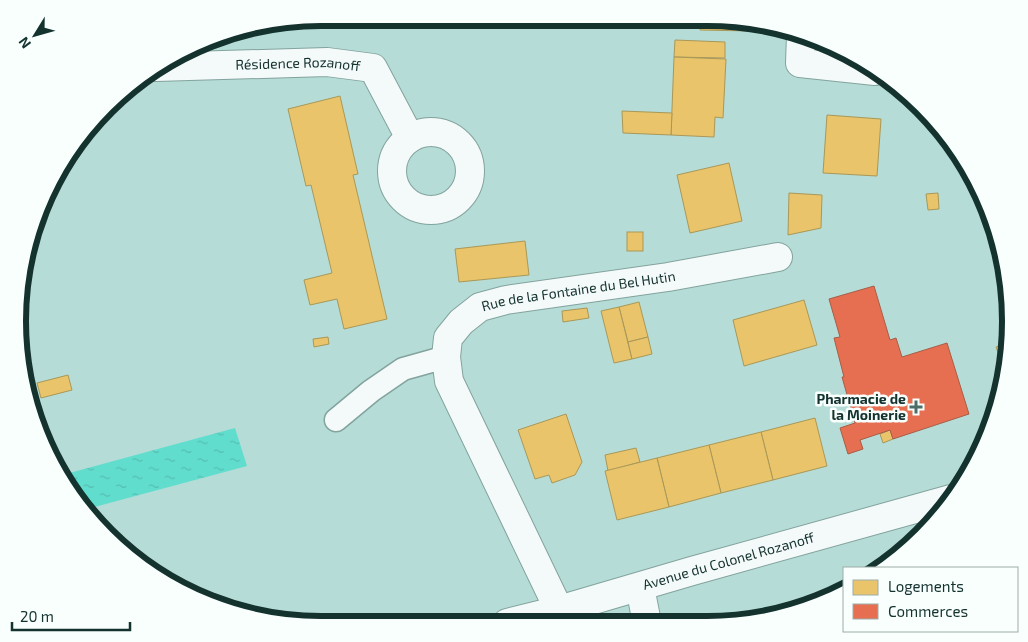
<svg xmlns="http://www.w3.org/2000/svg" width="1028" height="642" viewBox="0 0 1028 642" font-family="'Exo 2',sans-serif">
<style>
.water{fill:url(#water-ripples)}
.homes{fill:#e9c46a;stroke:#a99858}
.shops{fill:#e76f51;stroke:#a85d46}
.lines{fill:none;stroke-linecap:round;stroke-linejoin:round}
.service-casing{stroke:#83a39e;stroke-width:25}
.minor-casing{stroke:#83a39e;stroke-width:30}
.tertiary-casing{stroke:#83a39e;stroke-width:30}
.service{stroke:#f4faf9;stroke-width:22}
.minor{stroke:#f4faf9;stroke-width:28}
.tertiary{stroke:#f4faf9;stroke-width:28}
.poi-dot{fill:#4c6e69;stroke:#f8fffd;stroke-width:2}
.labels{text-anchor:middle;stroke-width:5;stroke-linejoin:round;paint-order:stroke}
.street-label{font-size:14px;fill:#14322e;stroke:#f8fffd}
.poi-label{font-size:14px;font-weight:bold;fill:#14322e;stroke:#f8fffd;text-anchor:end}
.rim{fill:none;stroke:#14322e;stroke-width:6}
</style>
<defs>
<pattern id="water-ripples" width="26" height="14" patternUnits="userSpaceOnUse" patternTransform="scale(1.25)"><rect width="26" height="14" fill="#61ddce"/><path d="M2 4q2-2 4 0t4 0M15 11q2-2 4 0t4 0" fill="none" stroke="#53beb1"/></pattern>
</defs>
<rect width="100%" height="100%" fill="#b5dcd6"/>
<path class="water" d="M235,428L247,466L87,509L68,489L62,475Z"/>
<g class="homes">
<path d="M701,20H746L752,21L751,31L700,30Z"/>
<path d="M675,40L725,42V58L674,57Z"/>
<path d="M674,57L726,59L723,118L715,117L714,137L671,135Z"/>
<path d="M340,96L358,174L353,175L387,319L344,329L337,299L310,305L304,280L332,273L311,185L306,186L288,109Z"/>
<path d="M622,111L672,113L671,135L623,133Z"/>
<path d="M827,115L881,119L877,176L823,173Z"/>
<path d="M729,163L742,221L690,233L677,175Z"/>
<path d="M789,193L822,195L821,228L788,235Z"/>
<path d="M938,193L939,209L928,210L926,194Z"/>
<rect x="627" y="232" width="16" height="19"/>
<path d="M525,241L529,275L459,282L455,249Z"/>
<path d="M804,300L817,345L744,366L733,320Z"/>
<path d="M639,302L648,337L628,342L619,307Z"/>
<path d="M619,307L632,359L614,363L601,311Z"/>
<path d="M587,308L589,318L563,322L562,311Z"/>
<path d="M328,337L329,344L314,347L313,339Z"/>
<path d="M648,337L652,354L632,359L628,342Z"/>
<path d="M1004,344L1002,363L996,347Z"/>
<path d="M68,375L72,390L41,398L37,383Z"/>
<path d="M566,414L582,462L575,475L552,483L549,475L535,479L518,430Z"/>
<path d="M815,418L827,466L773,480L761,432Z"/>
<path d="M890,430L893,439L883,443L880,434Z"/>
<path d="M761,432L773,480L721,493L709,445Z"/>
<path d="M709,445L721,493L669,507L657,458Z"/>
<path d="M636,448L640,462L608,471L605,455Z"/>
<path d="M657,458L669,507L617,520L605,471Z"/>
</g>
<path class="shops" d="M874,286L890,340L896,338L902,357L947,343L969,414L893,439L890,430L860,440L863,449L848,454L840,428L855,423L842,377H844L834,338L840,337L829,299Z"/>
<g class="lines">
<g class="service-casing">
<path id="service" d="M336,420L371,391L403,369L446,357"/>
</g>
<g class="minor-casing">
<g id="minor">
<path d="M801,35L800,63L875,71"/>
<path id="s1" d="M156,67L327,62L373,68L410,138"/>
<circle cx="431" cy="171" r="39"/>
<path d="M640,587L647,623"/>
<path id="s2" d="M559,610L449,381L446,357L448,338L461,322L480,307L506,300L668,277L778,257"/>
</g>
</g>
<g class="tertiary-casing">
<g id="tertiary">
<path id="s3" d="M507,623L559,610L692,571L951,499"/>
</g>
</g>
<use href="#service" class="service"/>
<use href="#minor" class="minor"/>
<use href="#tertiary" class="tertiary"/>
</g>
<path class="poi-dot" d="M913.5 399.5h5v5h5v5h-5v5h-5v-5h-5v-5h5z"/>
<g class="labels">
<g class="street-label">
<text dy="5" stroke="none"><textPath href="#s1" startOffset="142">Résidence Rozanoff</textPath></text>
<text dy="5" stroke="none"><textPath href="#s2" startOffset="442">Rue de la Fontaine du Bel Hutin</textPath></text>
<text dy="5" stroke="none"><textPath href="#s3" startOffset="230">Avenue du Colonel Rozanoff</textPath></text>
</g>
<g class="poi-label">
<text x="906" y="404">Pharmacie de<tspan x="906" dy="16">la Moinerie</tspan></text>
</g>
</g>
<path d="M0 0H1028V642H0ZM321 26H707A295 295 0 0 1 1002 321V321A295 295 0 0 1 707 616H321A295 295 0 0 1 26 321V321A295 295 0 0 1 321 26Z" fill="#f8fffd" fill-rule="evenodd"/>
<path class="rim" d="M321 26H707A295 295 0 0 1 1002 321V321A295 295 0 0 1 707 616H321A295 295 0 0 1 26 321V321A295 295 0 0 1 321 26Z"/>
<rect x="843" y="567" width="175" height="65" fill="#f8fffd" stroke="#9dadaa"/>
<rect x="853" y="580" width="25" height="15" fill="#e9c46a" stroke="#9dadaa"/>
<text x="888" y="592" font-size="15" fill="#14322e">Logements</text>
<rect x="853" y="604" width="25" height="15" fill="#e76f51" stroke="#9dadaa"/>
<text x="888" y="617" font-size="15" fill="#14322e">Commerces</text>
<g transform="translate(35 35) rotate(233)" stroke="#f8fffd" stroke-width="4" paint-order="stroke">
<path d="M0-4L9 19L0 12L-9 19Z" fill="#14322e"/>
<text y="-8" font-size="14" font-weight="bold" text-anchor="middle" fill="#14322e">N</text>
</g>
<path d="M12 622v8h118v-8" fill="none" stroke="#14322e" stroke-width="2.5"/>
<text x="20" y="622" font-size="15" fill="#14322e" stroke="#f8fffd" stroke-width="4" paint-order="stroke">20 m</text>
</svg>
